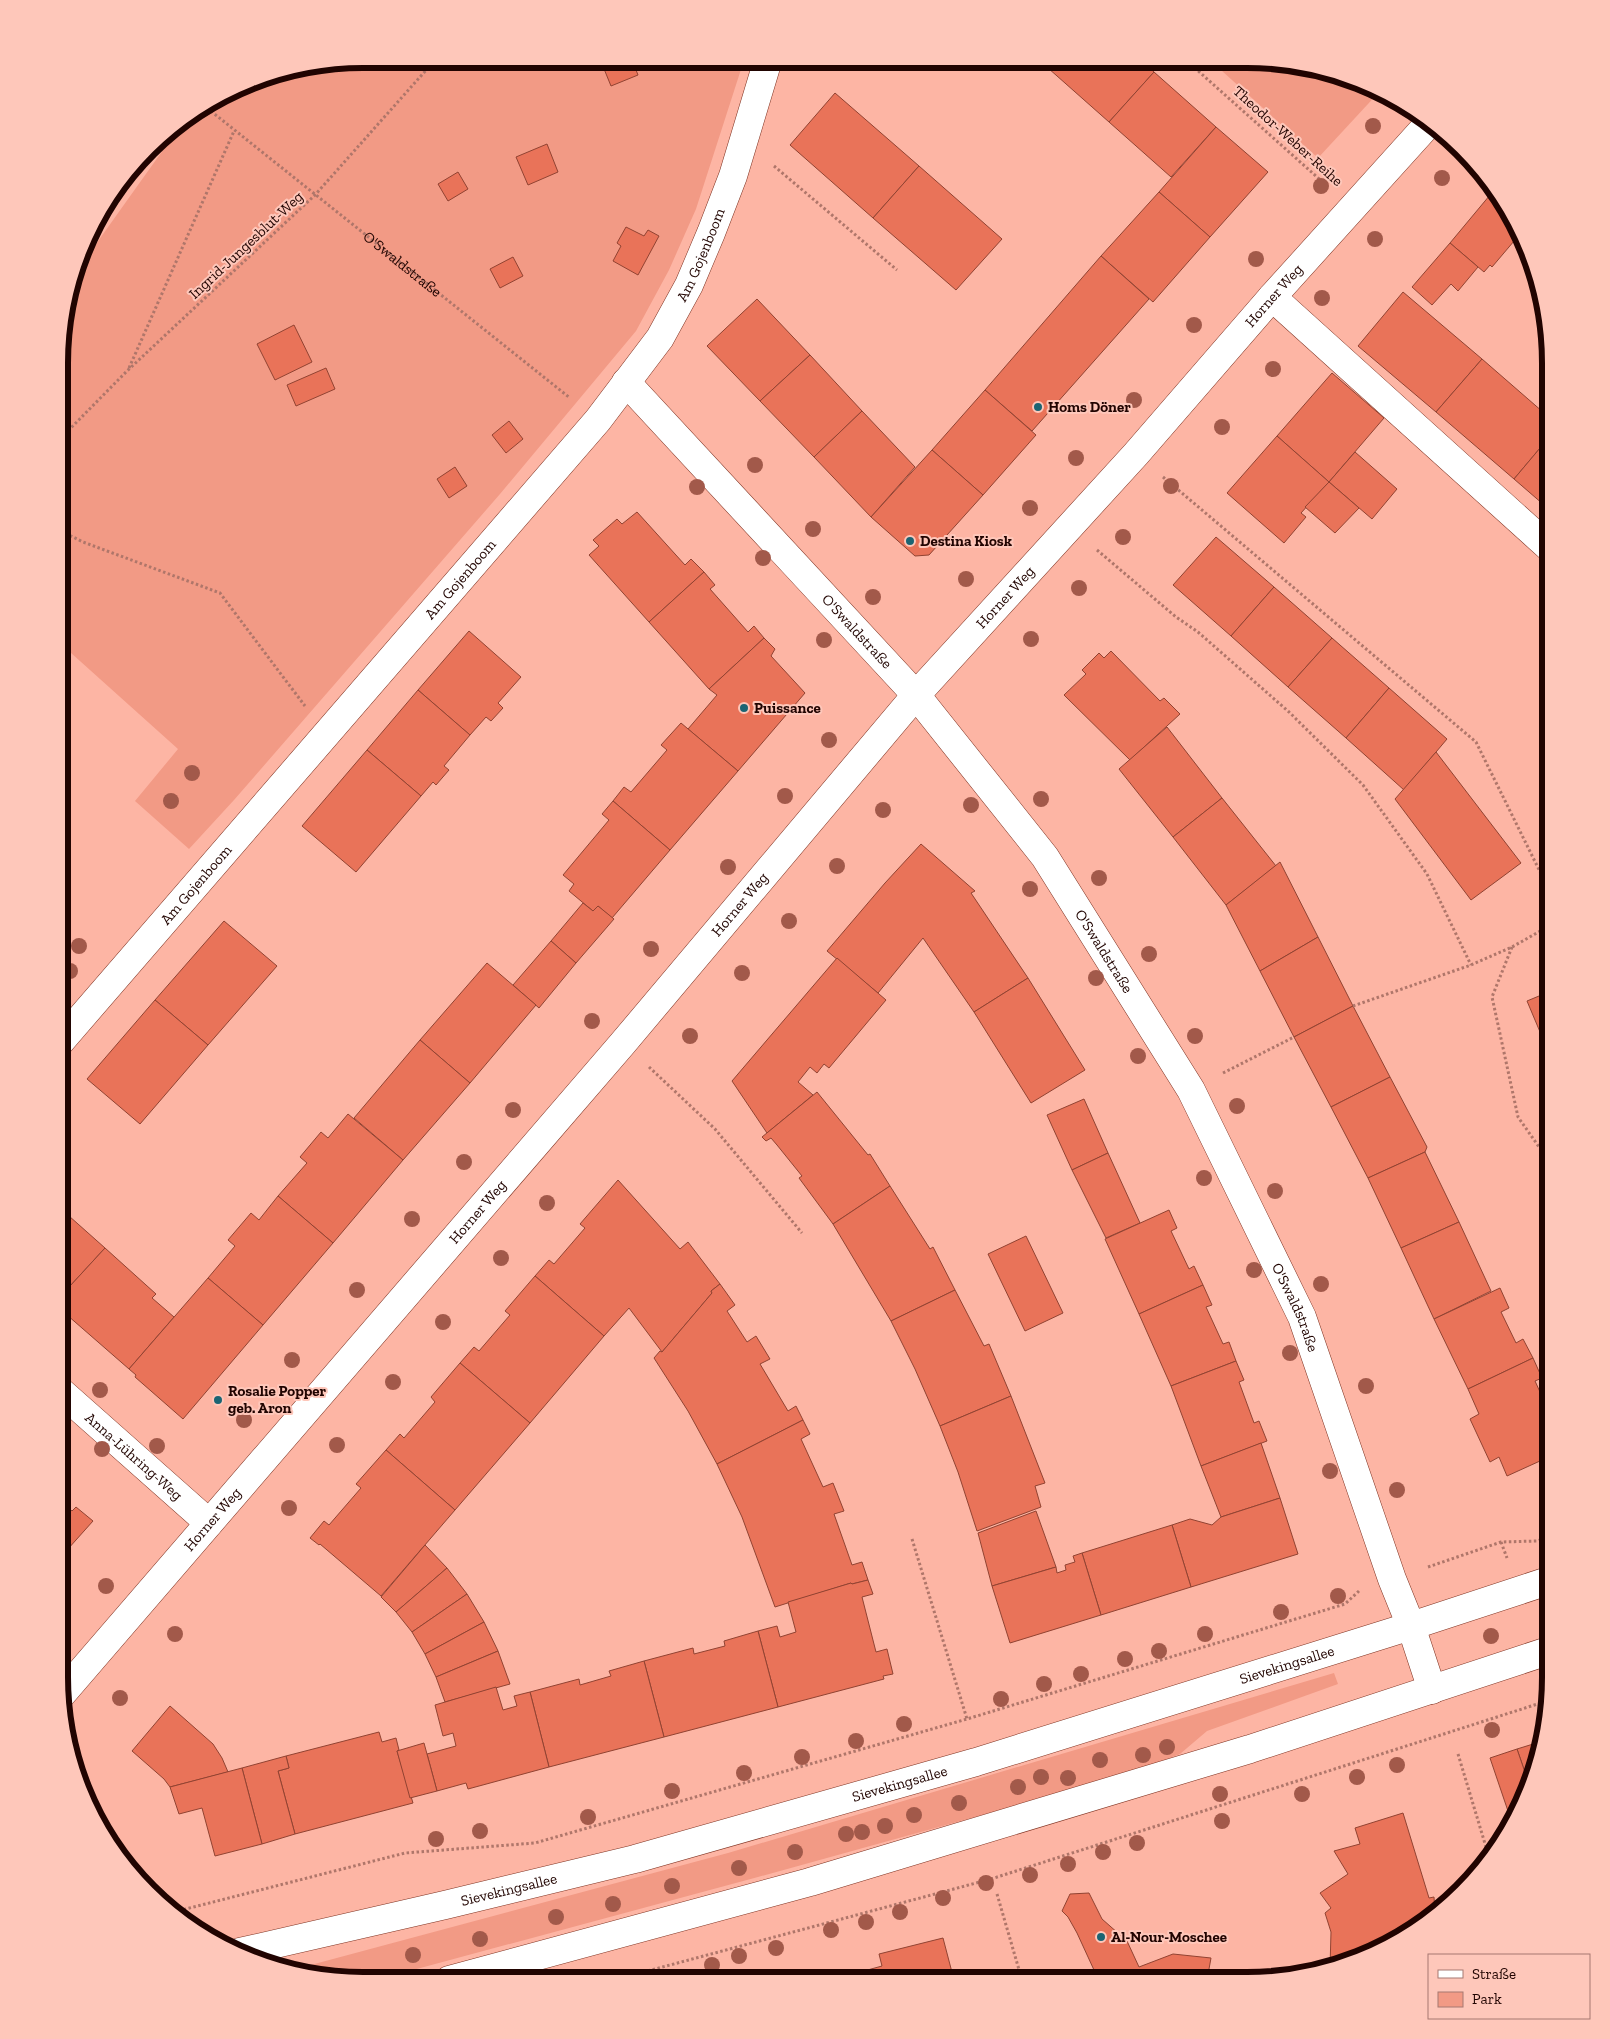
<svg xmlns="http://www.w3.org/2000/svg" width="1610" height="2039" viewBox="0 0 1610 2039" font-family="'Zilla Slab',serif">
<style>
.green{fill:#f29a85}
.building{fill:#e97359;stroke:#914332}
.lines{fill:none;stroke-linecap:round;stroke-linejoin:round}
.minor-casing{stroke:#7f3322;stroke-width:29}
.major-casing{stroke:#7f3322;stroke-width:29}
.path{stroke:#af766a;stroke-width:3;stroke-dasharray:2.5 2.5;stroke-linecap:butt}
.minor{stroke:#fff;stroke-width:28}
.major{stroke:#fff;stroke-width:28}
.tree{fill:#a2594a}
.poi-dot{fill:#1c6473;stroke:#fec7ba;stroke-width:2}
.labels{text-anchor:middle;stroke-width:4;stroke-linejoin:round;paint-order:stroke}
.street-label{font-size:15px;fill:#210401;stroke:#fec7ba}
.poi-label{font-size:15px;font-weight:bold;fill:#210401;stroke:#fec7ba;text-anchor:start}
.rim{fill:none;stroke:#210401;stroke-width:6}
</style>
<rect width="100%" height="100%" fill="#fdb5a4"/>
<g class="green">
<path d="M363,59L744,60L696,209L669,270L636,331L500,494L234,800L189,849L135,801L178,749L61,644V323L81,265L183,122L265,75Z"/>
<path d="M1211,61H1287L1363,82L1380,91L1318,158Z"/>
<path d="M1334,1673L1338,1684L1207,1731L1180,1754L1119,1777L758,1877L376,1980H342L292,1970L728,1853Z"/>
</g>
<g class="building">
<path d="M600,59L632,60L638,75L611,86Z"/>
<path d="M1055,61H1142L1154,72L1109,122L1048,68Z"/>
<path d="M1154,72L1216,127L1171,177L1109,122Z"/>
<path d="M835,93L919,166L873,218L790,145Z"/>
<path d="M1216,127L1268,172L1210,237L1159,192Z"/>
<path d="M547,144L558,172L528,185L516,157Z"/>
<path d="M919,166L1002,239L956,290L873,218Z"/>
<path d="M458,172L468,189L448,201L438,184Z"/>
<path d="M1495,189L1511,211L1520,234L1492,267L1490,265L1484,272L1450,243Z"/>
<path d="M1159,192L1210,237L1153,302L1101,256Z"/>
<path d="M626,227L644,236L648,230L659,236L638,275L613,261L621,246L617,243Z"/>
<path d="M1450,243L1478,267L1458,291L1451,284L1432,305L1412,287Z"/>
<path d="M1101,256L1149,299L1032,431L985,390Z"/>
<path d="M513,257L523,276L500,288L490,269Z"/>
<path d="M1403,292L1482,359L1436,412L1358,346Z"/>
<path d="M757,299L810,355L760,401L707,346Z"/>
<path d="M294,325L312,362L275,380L257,344Z"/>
<path d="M810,355L862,411L814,457L760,401Z"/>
<path d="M1482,359L1551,419V435L1514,479L1436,412Z"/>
<path d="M326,368L335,389L296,406L287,385Z"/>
<path d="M1332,373L1384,418L1329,482L1277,436Z"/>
<path d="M985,390L1036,435L983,495L932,450Z"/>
<path d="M862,411L915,467L871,517L814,457Z"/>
<path d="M509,421L523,439L506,453L492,435Z"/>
<path d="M1551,435V511L1514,479Z"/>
<path d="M1277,436L1329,482L1301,513L1306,517L1284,543L1227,493Z"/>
<path d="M932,450L983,495L929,555L915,556L871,517Z"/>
<path d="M1355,452L1397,489L1372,519L1329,482Z"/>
<path d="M455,467L467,486L449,498L437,479Z"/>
<path d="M1329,482L1359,508L1335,533L1305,507Z"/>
<path d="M637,512L685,565L691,559L704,572L649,622L589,555L599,546L593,540L617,519L622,524Z"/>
<path d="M1216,537L1274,587L1231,636L1173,585Z"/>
<path d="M704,572L715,585L710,589L748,632L754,626L764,638L709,689L649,622Z"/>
<path d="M1274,587L1332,638L1288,687L1231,636Z"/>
<path d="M469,631L521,677L498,703L503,708L491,721L486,717L470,735L418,690Z"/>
<path d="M764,638L775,649L771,656L805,693L738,771L688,729L717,695L709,689Z"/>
<path d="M1332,638L1389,688L1346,738L1288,687Z"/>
<path d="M1111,651L1160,701L1164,698L1180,714L1130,760L1064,695L1086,674L1082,670L1099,653L1104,658Z"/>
<path d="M1389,688L1447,739L1404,790L1346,738Z"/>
<path d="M418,690L470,735L444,766L449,770L436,785L433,782L421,796L367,750Z"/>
<path d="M681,723L738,771L670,850L613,801L624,787L631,792L667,750L661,745Z"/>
<path d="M1167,727L1222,798L1173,837L1119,769Z"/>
<path d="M367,750L421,796L356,872L302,826Z"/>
<path d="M1436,752L1521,863L1471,900L1395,799Z"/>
<path d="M1222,798L1276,866L1226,905L1173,837Z"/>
<path d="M613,801L670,850L612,918L598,906L593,911L569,891L574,884L563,875L609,820L602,814Z"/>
<path d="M921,844L975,891L971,893L1028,978L974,1012L923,938L878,993L827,951L885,883Z"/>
<path d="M1280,862L1318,937L1260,971L1226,905Z"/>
<path d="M583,903L593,911L598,906L614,919L576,963L551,941Z"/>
<path d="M224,921L277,966L208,1045L155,1000Z"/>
<path d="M1318,937L1353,1006L1294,1037L1260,971Z"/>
<path d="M551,941L576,963L539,1008L513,985Z"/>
<path d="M837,958L886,1000L829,1068L824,1064L817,1073L810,1067L798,1082L813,1095L767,1133L732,1081Z"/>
<path d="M487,963L536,1005L470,1083L420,1040Z"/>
<path d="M1028,978L1085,1070L1031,1103L974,1012Z"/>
<path d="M1551,991V1058L1527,1001Z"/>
<path d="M155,1000L208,1045L140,1124L87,1079Z"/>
<path d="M1353,1006L1390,1077L1331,1107L1294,1037Z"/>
<path d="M420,1040L470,1083L403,1160L354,1118Z"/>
<path d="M1390,1077L1427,1147L1425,1152L1368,1178L1331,1107Z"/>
<path d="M817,1092L868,1155L870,1154L890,1186L833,1224L799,1178L802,1176L777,1145L771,1138L766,1141L762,1137Z"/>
<path d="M1084,1099L1108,1153L1072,1170L1047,1115Z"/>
<path d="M348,1114L403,1160L333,1243L278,1196L307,1163L300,1157L321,1132L328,1138Z"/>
<path d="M1425,1152L1459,1222L1401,1248L1368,1178Z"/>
<path d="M1108,1153L1140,1223L1106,1238L1072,1170Z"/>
<path d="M618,1180L680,1249L688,1242L720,1284L711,1291L712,1293L662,1352L629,1308L604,1336L535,1276L549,1260L554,1264L585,1228L580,1224Z"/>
<path d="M890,1186L930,1249L933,1247L955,1290L891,1321L833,1224Z"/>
<path d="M278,1196L333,1243L263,1325L208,1278L235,1246L228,1240L251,1213L259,1220Z"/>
<path d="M60,1208L105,1248L59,1298Z"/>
<path d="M1169,1210L1177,1228L1171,1231L1189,1269L1194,1266L1203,1285L1139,1314L1105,1239Z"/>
<path d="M1459,1222L1491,1291L1434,1319L1401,1248Z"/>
<path d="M1026,1236L1063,1313L1025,1331L988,1254Z"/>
<path d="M105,1248L156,1294L152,1298L174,1317L129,1369L59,1308V1298Z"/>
<path d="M535,1276L604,1336L530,1423L460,1363L474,1347L479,1351L510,1315L505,1311Z"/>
<path d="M208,1278L263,1325L183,1419L135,1377L136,1375L129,1369Z"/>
<path d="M720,1284L735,1305L727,1311L747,1342L756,1336L770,1359L760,1364L788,1411L796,1406L803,1420L717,1464L688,1411L654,1358L660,1351L662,1352L712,1293L711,1291Z"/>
<path d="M1203,1285L1212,1305L1206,1307L1223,1344L1229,1342L1236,1361L1171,1386L1139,1314Z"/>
<path d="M1500,1288L1509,1308L1501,1312L1516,1343L1523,1339L1533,1358L1468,1389L1434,1319Z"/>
<path d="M955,1290L984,1346L989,1344L1011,1396L940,1426L915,1369L891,1321Z"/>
<path d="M1533,1358L1542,1378L1535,1381L1551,1416V1456L1507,1476L1499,1457L1490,1462L1470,1419L1479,1414L1468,1389Z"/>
<path d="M1236,1361L1244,1380L1239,1382L1254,1423L1259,1421L1267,1441L1201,1466L1171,1386Z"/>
<path d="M460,1363L530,1423L455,1510L386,1450L400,1434L404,1438L435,1402L431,1397Z"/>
<path d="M1011,1396L1045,1483L1035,1486L1041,1507L977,1531L958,1472L940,1426Z"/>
<path d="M803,1420L810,1434L801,1439L823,1487L833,1483L844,1511L834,1514L852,1565L862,1562L868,1580L852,1584L851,1583L775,1607L742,1517L717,1464Z"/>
<path d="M1261,1443L1280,1498L1221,1517L1201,1466Z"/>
<path d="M386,1450L455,1510L381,1596L320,1544L319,1545L310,1538L324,1521L329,1525L361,1488L356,1484Z"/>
<path d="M1280,1498L1298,1554L1191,1587L1172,1525L1190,1519L1212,1525L1221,1517Z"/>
<path d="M59,1500L72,1511L76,1507L93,1521L59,1559Z"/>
<path d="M1036,1511L1056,1567L992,1586L978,1533Z"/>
<path d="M1172,1525L1191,1587L1101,1615L1082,1553Z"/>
<path d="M425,1545L447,1568L396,1612L381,1597Z"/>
<path d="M1082,1553L1101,1615L1010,1643L992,1586L1056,1567L1057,1573L1066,1570L1065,1565L1075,1562L1073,1556Z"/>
<path d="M447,1568L467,1594L412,1632L396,1612Z"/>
<path d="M868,1580L873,1594L862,1597L876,1652L887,1649L893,1674L883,1676L884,1679L778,1707L758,1631L777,1626L780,1637L796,1632L788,1602L851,1583L852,1584Z"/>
<path d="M467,1594L484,1622L425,1654L412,1632Z"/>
<path d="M484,1622L498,1651L436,1677L425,1654Z"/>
<path d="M758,1631L778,1707L664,1737L644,1661L693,1648L694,1654L725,1646L724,1641Z"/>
<path d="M498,1651L510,1684L445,1702L436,1677Z"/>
<path d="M644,1661L664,1737L549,1767L530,1692L579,1679L580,1685L611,1676L609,1671Z"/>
<path d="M496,1687L503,1710L517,1706L514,1696L530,1692L549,1767L468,1789L466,1783L437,1791L427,1754L456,1746L453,1733L443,1736L435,1705Z"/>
<path d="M170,1706L213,1744L222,1758L228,1772L170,1787L164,1779L132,1751Z"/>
<path d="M379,1732L382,1742L396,1738L399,1750L397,1751L413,1803L295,1834L278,1771L289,1768L286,1756Z"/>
<path d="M1543,1741L1541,1755L1529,1784L1517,1749Z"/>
<path d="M424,1743L437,1791L410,1798L397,1751Z"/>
<path d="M1517,1749L1529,1784L1517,1812L1509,1814L1490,1758Z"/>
<path d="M286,1756L289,1768L278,1771L295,1834L262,1844L242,1768Z"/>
<path d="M242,1768L262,1844L215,1856L202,1808L179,1814L170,1787Z"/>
<path d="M1403,1813L1429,1898L1434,1897L1435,1912L1399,1940L1330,1968L1331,1932L1325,1913L1331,1908L1320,1893L1348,1874L1334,1851L1360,1844L1355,1828Z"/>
<path d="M1089,1893L1102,1919L1127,1941L1139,1967L1173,1954L1211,1958L1207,1980H1103L1094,1970L1077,1933L1068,1917L1062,1911L1070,1894Z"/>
<path d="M943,1938L954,1980H854L853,1974L882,1966L879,1954Z"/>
<path d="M853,1974L854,1980H831Z"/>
</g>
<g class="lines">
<g class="minor-casing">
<g id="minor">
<path d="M1272,297L1551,549"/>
<path id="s2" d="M626,382L916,695L1045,857L1191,1090L1302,1317L1392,1579L1411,1626"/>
<path id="s3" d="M60,1042L598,420L660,338L689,285L711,233L733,176L768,60"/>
<path id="s4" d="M59,1390L209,1523"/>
<path id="s5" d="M61,1695L623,1043L916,695L1136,454L1272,297L1430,122"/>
</g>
</g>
<g class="major-casing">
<g id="major">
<path d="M1411,1626L1432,1690"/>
<path id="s6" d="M240,1952L445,1905L635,1859L976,1762L1411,1626L1551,1580"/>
<path d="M449,1980L810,1882L1250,1749L1551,1650"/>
</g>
</g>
<g class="path">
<path d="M1187,61L1326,185"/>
<path id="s1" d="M207,108L570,398"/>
<path d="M774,166L897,270"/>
<path d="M129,368L234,131"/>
<path d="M61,438L127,371L315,195L436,59"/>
<path d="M1163,477L1476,742L1551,894"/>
<path d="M61,531L83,542L220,593L305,706"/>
<path d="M1097,550L1176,617L1198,632L1289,712L1363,785L1427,874L1471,965"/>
<path d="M1512,947L1492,997L1518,1117L1551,1164"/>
<path d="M1353,1006L1471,965L1512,947L1551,925"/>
<path d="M649,1067L715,1129L802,1233"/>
<path d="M1223,1073L1294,1037"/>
<path d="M912,1539L967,1719"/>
<path d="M1501,1542L1507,1558"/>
<path d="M1428,1567L1501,1542L1537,1541L1551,1536"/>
<path d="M1548,1689L1550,1697"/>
<path d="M1458,1754L1489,1857"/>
<path d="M997,1894L1022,1980"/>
<path d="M174,1912L405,1853L535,1843L967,1719L1345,1604L1359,1591"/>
<path d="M614,1980L991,1879L1550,1700"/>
</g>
<use href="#minor" class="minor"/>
<use href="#major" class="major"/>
</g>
<g class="tree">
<circle cx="1373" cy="126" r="8"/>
<circle cx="1442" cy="178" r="8"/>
<circle cx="1321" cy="186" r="8"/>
<circle cx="1375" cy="239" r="8"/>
<circle cx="1256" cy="259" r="8"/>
<circle cx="1322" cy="298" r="8"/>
<circle cx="1194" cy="325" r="8"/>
<circle cx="1273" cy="369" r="8"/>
<circle cx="1134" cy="400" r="8"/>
<circle cx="1222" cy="427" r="8"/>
<circle cx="1076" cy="458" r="8"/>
<circle cx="755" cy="465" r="8"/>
<circle cx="1171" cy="486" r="8"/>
<circle cx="697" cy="487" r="8"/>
<circle cx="1030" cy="508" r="8"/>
<circle cx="813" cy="529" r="8"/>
<circle cx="1123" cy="537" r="8"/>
<circle cx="763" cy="558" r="8"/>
<circle cx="966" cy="579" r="8"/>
<circle cx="1079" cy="588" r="8"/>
<circle cx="873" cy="597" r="8"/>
<circle cx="1031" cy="639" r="8"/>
<circle cx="824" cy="640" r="8"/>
<circle cx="829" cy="740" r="8"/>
<circle cx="192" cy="773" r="8"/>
<circle cx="785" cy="796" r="8"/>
<circle cx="1041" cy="799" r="8"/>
<circle cx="171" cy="801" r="8"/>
<circle cx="971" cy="805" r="8"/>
<circle cx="883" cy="810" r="8"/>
<circle cx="837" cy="866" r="8"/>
<circle cx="728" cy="867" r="8"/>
<circle cx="1099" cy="878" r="8"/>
<circle cx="1030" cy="889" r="8"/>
<circle cx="789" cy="921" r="8"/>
<circle cx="79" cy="946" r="8"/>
<circle cx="651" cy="949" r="8"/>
<circle cx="1149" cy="954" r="8"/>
<circle cx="70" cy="971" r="8"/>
<circle cx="742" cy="973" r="8"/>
<circle cx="1096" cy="978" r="8"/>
<circle cx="592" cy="1021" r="8"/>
<circle cx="690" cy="1036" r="8"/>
<circle cx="1195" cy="1036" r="8"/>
<circle cx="1138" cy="1056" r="8"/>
<circle cx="1237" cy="1106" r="8"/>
<circle cx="513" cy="1110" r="8"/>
<circle cx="464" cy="1162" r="8"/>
<circle cx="1204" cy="1178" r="8"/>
<circle cx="1275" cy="1191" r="8"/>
<circle cx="547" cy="1203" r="8"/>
<circle cx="412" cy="1219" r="8"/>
<circle cx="501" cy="1258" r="8"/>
<circle cx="1254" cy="1270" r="8"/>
<circle cx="1321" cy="1284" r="8"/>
<circle cx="357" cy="1290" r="8"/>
<circle cx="443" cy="1322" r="8"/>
<circle cx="1290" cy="1353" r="8"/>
<circle cx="292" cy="1360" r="8"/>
<circle cx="393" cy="1382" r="8"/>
<circle cx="1366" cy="1386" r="8"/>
<circle cx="100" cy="1390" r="8"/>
<circle cx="244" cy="1420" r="8"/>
<circle cx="337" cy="1445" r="8"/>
<circle cx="157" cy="1446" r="8"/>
<circle cx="102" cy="1449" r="8"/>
<circle cx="1330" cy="1471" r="8"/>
<circle cx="1397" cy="1490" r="8"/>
<circle cx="289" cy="1508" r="8"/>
<circle cx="106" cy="1586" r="8"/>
<circle cx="1338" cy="1596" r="8"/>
<circle cx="1281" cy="1612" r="8"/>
<circle cx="175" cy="1634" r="8"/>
<circle cx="1205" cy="1634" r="8"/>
<circle cx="1491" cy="1636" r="8"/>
<circle cx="1159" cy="1651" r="8"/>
<circle cx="1125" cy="1659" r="8"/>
<circle cx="1081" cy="1674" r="8"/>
<circle cx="1044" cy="1684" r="8"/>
<circle cx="120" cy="1698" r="8"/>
<circle cx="1001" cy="1699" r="8"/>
<circle cx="904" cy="1724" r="8"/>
<circle cx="1492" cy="1730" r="8"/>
<circle cx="856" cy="1741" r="8"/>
<circle cx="1167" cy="1747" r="8"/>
<circle cx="1143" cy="1755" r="8"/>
<circle cx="802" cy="1757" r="8"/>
<circle cx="1100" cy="1760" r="8"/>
<circle cx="1397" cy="1765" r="8"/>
<circle cx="744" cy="1773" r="8"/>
<circle cx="1041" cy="1777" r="8"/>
<circle cx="1357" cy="1777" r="8"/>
<circle cx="1068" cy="1778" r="8"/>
<circle cx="1018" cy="1787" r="8"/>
<circle cx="672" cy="1791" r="8"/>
<circle cx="1220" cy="1794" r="8"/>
<circle cx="1302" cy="1794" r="8"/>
<circle cx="959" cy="1803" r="8"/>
<circle cx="914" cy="1815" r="8"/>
<circle cx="588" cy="1817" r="8"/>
<circle cx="1222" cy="1821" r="8"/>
<circle cx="885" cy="1826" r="8"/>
<circle cx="480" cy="1831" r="8"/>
<circle cx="862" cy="1832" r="8"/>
<circle cx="846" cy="1834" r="8"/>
<circle cx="436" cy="1839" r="8"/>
<circle cx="1137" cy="1843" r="8"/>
<circle cx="795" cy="1852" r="8"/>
<circle cx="1103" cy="1852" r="8"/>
<circle cx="1068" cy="1864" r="8"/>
<circle cx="739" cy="1868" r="8"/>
<circle cx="1030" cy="1875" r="8"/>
<circle cx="986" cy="1883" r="8"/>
<circle cx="672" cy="1886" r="8"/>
<circle cx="943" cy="1898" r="8"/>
<circle cx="613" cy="1904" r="8"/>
<circle cx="900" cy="1912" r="8"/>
<circle cx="556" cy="1917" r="8"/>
<circle cx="866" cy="1922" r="8"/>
<circle cx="831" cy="1930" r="8"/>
<circle cx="480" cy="1939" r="8"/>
<circle cx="776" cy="1948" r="8"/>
<circle cx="413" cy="1955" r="8"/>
<circle cx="739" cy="1956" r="8"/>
<circle cx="712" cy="1965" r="8"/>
</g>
<g class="poi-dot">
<circle cx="1038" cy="407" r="5"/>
<circle cx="910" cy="541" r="5"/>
<circle cx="744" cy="708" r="5"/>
<circle cx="218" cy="1400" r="5"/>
<circle cx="1101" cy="1937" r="5"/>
</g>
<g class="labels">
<g class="street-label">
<text transform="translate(1288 136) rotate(42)" y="5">Theodor-Weber-Reihe</text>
<text transform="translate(246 245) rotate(-43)" y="5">Ingrid-Jungesblut-Weg</text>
<text dy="5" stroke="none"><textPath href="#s3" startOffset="1018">Am Gojenboom</textPath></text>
<text dy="5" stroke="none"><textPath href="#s1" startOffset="250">O'Swaldstraße</textPath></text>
<text dy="5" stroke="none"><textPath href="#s5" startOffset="1852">Horner Weg</textPath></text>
<text dy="5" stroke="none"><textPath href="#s3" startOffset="612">Am Gojenboom</textPath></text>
<text dy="5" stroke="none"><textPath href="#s5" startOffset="1448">Horner Weg</textPath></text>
<text dy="5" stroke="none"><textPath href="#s2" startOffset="340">O'Swaldstraße</textPath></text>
<text dy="5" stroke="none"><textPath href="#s3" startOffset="208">Am Gojenboom</textPath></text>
<text dy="5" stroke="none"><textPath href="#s5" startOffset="1042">Horner Weg</textPath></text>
<text dy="5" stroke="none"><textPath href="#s2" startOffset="745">O'Swaldstraße</textPath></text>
<text dy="5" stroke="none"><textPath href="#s5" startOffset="638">Horner Weg</textPath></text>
<text dy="5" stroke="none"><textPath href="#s2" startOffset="1150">O'Swaldstraße</textPath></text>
<text dy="5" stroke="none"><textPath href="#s4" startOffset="100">Anna-Lühring-Weg</textPath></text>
<text dy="5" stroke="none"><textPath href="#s5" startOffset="232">Horner Weg</textPath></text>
<text dy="5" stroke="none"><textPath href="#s6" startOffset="1086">Sievekingsallee</textPath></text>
<text dy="5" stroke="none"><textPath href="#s6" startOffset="681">Sievekingsallee</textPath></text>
<text dy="5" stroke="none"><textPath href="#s6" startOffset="276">Sievekingsallee</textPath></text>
</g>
<g class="poi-label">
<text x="1048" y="412">Homs Döner</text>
<text x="920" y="546">Destina Kiosk</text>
<text x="754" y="713">Puissance</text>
<text x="228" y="1396">Rosalie Popper<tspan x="228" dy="17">geb. Aron</tspan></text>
<text x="1111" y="1942">Al-Nour-Moschee</text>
</g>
</g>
<path d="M0 0H1610V2039H0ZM363 68H1247A295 295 0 0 1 1542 363V1677A295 295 0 0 1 1247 1972H363A295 295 0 0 1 68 1677V363A295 295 0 0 1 363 68Z" fill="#fec7ba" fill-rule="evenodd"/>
<path class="rim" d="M363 68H1247A295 295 0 0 1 1542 363V1677A295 295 0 0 1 1247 1972H363A295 295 0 0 1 68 1677V363A295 295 0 0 1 363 68Z"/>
<rect x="1428" y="1954" width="162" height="65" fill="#fec7ba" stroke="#a67970"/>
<rect x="1438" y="1970" width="25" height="8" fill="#ffffff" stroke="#a67970"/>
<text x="1472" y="1979" font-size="15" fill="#210401">Straße</text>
<rect x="1438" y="1992" width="25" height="15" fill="#f29a85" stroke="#a67970"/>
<text x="1472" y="2004" font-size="15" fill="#210401">Park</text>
</svg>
